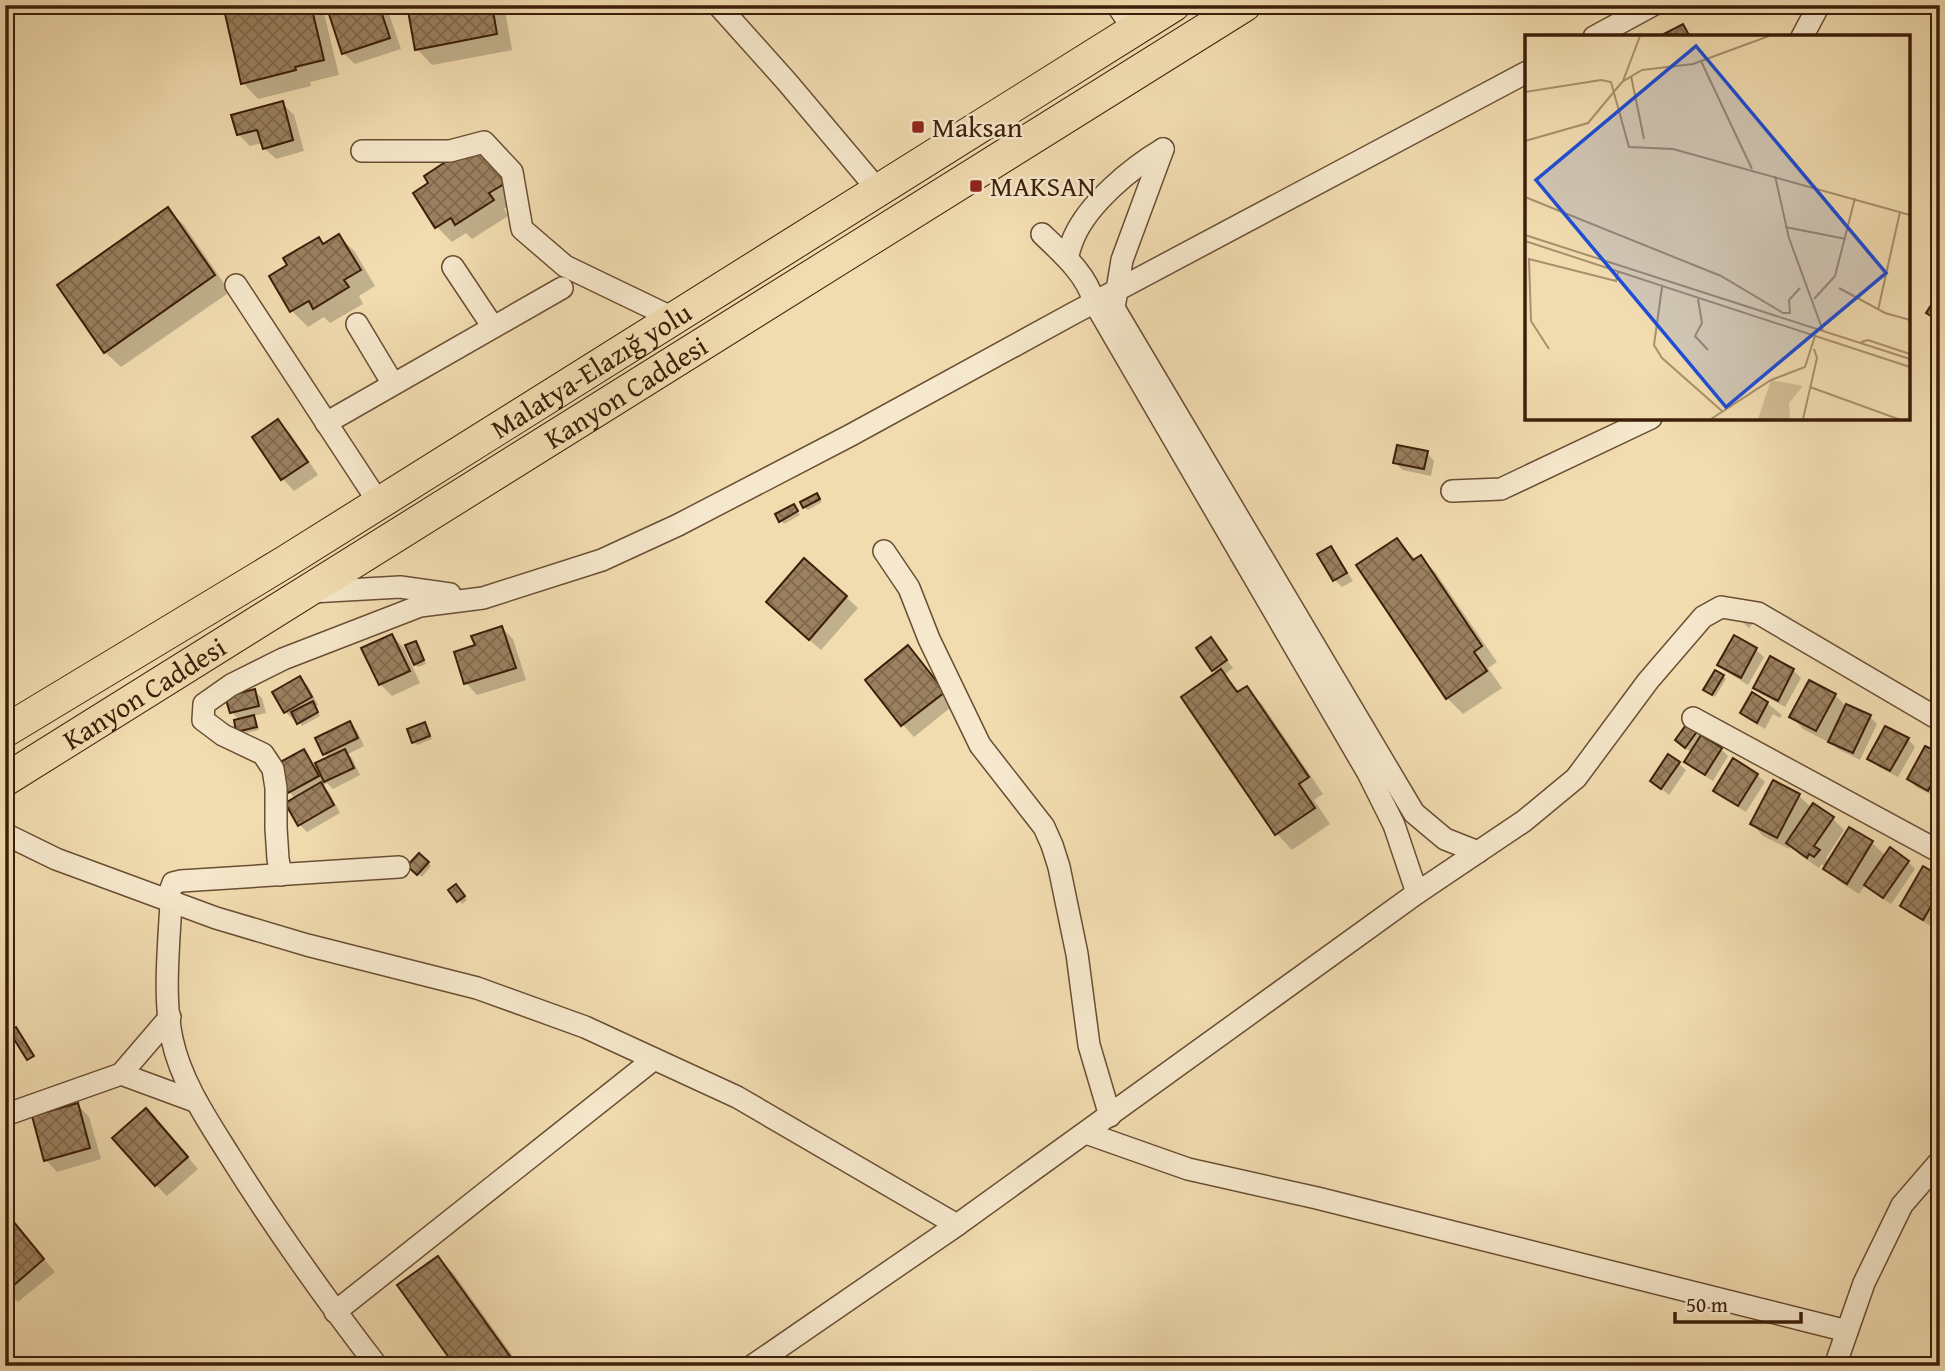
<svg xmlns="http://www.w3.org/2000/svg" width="1945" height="1371" viewBox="0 0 1945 1371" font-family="'Gentium Book Plus',serif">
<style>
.shadow{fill:#0003}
.building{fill:url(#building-cross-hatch);stroke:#3d1e09;stroke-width:2}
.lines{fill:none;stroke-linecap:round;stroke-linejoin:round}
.minor-casing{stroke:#6a4e33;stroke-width:24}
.highway-casing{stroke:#3d1e09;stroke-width:34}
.minor{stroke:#f6e8cc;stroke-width:21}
.highway{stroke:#f1dcb0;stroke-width:32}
.poi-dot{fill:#8f2418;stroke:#f6e8cc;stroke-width:2.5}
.labels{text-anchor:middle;stroke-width:5;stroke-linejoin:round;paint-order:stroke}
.poi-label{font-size:28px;fill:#3d1e09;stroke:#f6e8cc;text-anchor:start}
.street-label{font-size:28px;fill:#3d1e09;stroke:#f6e8cc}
.inset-road{fill:none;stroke:#a9906d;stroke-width:2}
.view{fill:#1d4ed8;fill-opacity:0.15;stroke:#1d4ed8;stroke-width:3.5}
.inset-edge{fill:none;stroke:#3d1e09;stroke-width:3.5}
</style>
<defs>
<pattern id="building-cross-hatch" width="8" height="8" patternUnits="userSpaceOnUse" patternTransform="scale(1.75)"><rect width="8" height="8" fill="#9b8160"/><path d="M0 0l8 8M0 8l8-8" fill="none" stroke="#80694d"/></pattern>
</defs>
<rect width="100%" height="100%" fill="#f1dcb0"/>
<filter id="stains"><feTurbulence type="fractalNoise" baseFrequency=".00286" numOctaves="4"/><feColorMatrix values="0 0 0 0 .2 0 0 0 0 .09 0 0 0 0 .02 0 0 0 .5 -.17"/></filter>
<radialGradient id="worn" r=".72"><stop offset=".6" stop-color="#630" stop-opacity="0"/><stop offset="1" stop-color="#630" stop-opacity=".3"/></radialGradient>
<g class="shadow">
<path d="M225,5H322L339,75L310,82L311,86L258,99L243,83Z"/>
<path d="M328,5H386L401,49L355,64L343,53Z"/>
<path d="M408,5H504L512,50L432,65L417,49Z"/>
<path d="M1777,5H1811L1809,17L1783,12Z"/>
<path d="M282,103L294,115L304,151L276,159L264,148L263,143L250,146L238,134Z"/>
<path d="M483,150L520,199L504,209L508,216L472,239L466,233L452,242L437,227L468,159Z"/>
<path d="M168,210L184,225L230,292L121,367L105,352Z"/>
<path d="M339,236L355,252L375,286L359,296L363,304L330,323L324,317L308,327L292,311L271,277L290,266L319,239L325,245Z"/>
<path d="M278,421L290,433L318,475L294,491L283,479L255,438Z"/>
<path d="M1427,453L1434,461L1431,476L1403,470L1395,463Z"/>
<path d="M817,495L822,502L808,510L804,507Z"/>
<path d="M794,506L800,515L784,524L777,515Z"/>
<path d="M1397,540L1416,560L1421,557L1436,573L1497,662L1488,668L1502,688L1463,714L1447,698Z"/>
<path d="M1330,548L1338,556L1353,581L1342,587L1335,580Z"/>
<path d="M846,597L858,608L821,650L779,614Z"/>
<path d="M1748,614L1755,620L1749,628L1742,622Z"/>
<path d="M502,628L513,639L526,680L477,695L466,683Z"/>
<path d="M392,636L404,648L420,683L392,696L380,684Z"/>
<path d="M1735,637L1756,650L1764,657L1748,685L1727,672L1719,665Z"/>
<path d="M1211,640L1233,668L1224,675L1240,692L1246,688L1262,704L1323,794L1314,800L1330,824L1292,850L1277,834L1217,674L1213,670Z"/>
<path d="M416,643L419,646L426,664L418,667L415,664Z"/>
<path d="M908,648L920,659L955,704L914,737L903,725L867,680Z"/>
<path d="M1771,658L1793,670L1801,678L1785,707L1763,695L1755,688Z"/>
<path d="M1723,676L1726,679L1715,697L1705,690Z"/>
<path d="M300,678L308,686L318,705L315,706L320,716L302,726L296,718L293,719L285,712Z"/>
<path d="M254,691L262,698L266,713L253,716L256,720L259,730L241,734L238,731L239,720L232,712Z"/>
<path d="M1835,695L1847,707L1870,717L1877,724L1860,760L1838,749L1829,740L1828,742L1803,729L1792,717Z"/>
<path d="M1767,703L1782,715L1780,718L1773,714L1765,729L1750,720L1742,713Z"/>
<path d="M1691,721L1708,735L1704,739L1721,749L1728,756L1713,781L1693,769L1686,762L1692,753L1685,748Z"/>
<path d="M349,723L357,731L364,746L348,754L352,758L360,775L333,789L327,783L322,786L329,792L340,813L307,832L300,825L296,799L289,792L303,751L315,765L329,758L325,754L318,739Z"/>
<path d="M424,724L427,728L432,739L417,745L413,742Z"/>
<path d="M1908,739L1915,747L1898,777L1877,766L1870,759Z"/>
<path d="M1940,755V790L1936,797L1916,787L1909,779Z"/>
<path d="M1678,763L1686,770L1669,795L1652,781Z"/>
<path d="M1757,775L1765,782L1746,812L1723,798L1715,790Z"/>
<path d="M1798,795L1812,808L1833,819L1844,830L1826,858L1829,862L1849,829L1872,843L1886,856L1908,862L1915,869L1891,904L1874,892L1866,884L1859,894L1837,880L1822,864L1819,868L1800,855L1790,845L1789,849L1763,836L1752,824Z"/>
<path d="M419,855L431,866L422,877L410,866Z"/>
<path d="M1940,878V911L1931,926L1909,913L1902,906Z"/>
<path d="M459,889L467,900L462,904L450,890Z"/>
<path d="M5,1040L10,1043L14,1051L5,1056Z"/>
<path d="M78,1105L89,1117L101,1159L57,1172L46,1160Z"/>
<path d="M158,1122L198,1169L167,1196L156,1185Z"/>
<path d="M5,1220L19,1229L55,1272L18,1302L5,1289Z"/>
<path d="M438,1258L454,1274L520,1366H457Z"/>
</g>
<g class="building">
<path d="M223,5H311L324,60L295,67L296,70L241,84Z"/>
<path d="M326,5H379L390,38L342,54Z"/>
<path d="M407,5H492L497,34L415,50Z"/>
<path d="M1683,24L1690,37H1658Z"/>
<path d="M283,101L293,140L263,149L257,130L237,135L231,115Z"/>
<path d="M483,148L506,183L489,193L494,200L455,225L451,218L435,228L413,193L428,183L424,176L462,151L467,158Z"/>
<path d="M168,207L215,275L104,353L57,285Z"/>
<path d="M339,234L361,270L344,280L349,287L313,309L309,301L290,312L269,276L287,265L283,258L319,237L323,244Z"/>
<path d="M1937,296L1940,298L1939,321L1926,313Z"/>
<path d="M278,419L308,462L281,480L252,437Z"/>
<path d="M1397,445L1428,451L1424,469L1393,463Z"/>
<path d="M817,493L820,499L803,508L800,502Z"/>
<path d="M794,504L798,511L779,522L775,514Z"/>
<path d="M1397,538L1413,560L1421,555L1482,646L1474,652L1487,671L1446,699L1356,565Z"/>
<path d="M1331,546L1347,573L1333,581L1317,554Z"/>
<path d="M804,558L847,596L809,640L766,602Z"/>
<path d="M502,626L516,668L464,684L454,652L475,645L471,636Z"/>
<path d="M392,634L410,671L379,685L361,648Z"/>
<path d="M1734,635L1757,648L1741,678L1717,665Z"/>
<path d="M1211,637L1227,660L1212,671L1196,648Z"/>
<path d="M416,641L424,660L414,665L405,645Z"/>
<path d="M908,645L945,692L901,726L865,680Z"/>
<path d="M1770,656L1794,669L1778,701L1753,688Z"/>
<path d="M1221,669L1237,692L1247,686L1309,777L1299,784L1315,808L1275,835L1181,697Z"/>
<path d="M1715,670L1724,675L1712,695L1703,690Z"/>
<path d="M300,676L312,697L284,713L272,692Z"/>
<path d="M1809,680L1836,694L1816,731L1789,717Z"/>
<path d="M255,689L259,706L230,713L225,697Z"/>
<path d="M1752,692L1768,702L1757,723L1740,713Z"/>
<path d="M313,701L318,712L297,724L291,712Z"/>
<path d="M1846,704L1871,715L1853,753L1828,742Z"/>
<path d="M254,715L257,727L236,732L234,720Z"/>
<path d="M1691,718L1701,726L1685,748L1675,740Z"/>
<path d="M350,721L358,738L323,755L315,738Z"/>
<path d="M425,722L430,736L412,743L407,729Z"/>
<path d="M1885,726L1909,738L1890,771L1867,759Z"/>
<path d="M1701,735L1722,748L1705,775L1684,762Z"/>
<path d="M1925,746L1940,753V770L1928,791L1907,779Z"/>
<path d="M304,749L319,776L288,793L273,766Z"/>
<path d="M345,749L354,768L324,782L315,763Z"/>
<path d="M1668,754L1680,762L1661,789L1650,781Z"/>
<path d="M1733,758L1758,774L1738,806L1713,791Z"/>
<path d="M1773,780L1800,794L1777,838L1750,824Z"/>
<path d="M321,782L334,805L298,826L285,803Z"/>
<path d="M1813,803L1834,817L1814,846L1820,850L1814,857L1809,854L1807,858L1786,843Z"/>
<path d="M1849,827L1873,841L1847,884L1823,869Z"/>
<path d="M1890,847L1909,861L1883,898L1864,885Z"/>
<path d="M419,853L429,862L417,875L407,866Z"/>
<path d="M1923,866L1940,876V891L1923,920L1900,906Z"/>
<path d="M456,884L465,896L457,902L448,890Z"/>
<path d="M16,1027L34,1056L27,1060L9,1031Z"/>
<path d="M78,1103L90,1148L44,1161L32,1116Z"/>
<path d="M146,1108L188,1157L155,1186L112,1138Z"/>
<path d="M8,1215L44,1259L6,1292L5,1217Z"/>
<path d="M438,1256L517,1366H455L397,1285Z"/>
</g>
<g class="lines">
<g class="minor-casing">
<g id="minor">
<path d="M718,5L787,82L878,190"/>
<path d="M1117,5L1134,30"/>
<path d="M1594,37L1653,5"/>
<path d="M1802,37L1819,5"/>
<path d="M1163,149L1122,260L1114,308L1414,813L1445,839L1478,852"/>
<path d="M362,151H450L484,142L512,172L522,229L565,266L673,318"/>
<path d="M1042,234C1062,253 1087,275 1094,302L1368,773L1394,825L1417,893"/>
<path d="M1067,258C1069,251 1071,244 1074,237C1089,203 1131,168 1163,149"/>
<path d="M453,267L493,327"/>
<path d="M236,285L379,503"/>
<path d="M357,324L393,384"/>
<path d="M326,423L562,288"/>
<path d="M1452,491L1501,489L1651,418"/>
<path d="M884,551L909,588L929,639L980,745L1044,827L1052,845L1059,867L1077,954L1089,1045L1110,1116"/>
<path d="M311,592L400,587L450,594"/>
<path d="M1693,718L1940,852"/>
<path d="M5,834L56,859L216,918L307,945L477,988L585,1027L737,1097L957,1225"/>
<path d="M281,875L278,859L276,828V788L273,769L263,754L223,735L203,720L204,704L231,685L283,659L420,606L483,598L602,560L678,525L851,435L1074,313L1527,72"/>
<path d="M170,1017L121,1074L197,1102"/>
<path d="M5,1115L121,1074"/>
<path d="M1086,1133L1188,1169L1317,1198L1847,1331"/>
<path d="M335,1312L654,1059"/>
<path d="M377,1366C324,1297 274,1227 228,1153C206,1118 181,1081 172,1039C163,998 169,944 171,902L169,894L173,883L181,881L399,867"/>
<path d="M752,1366L957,1225L1417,893L1524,821L1576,778L1648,681L1703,617L1721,607L1758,613L1940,720"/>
<path d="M1835,1366L1864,1283L1902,1205L1940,1161"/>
</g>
</g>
<g class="highway-casing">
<g id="highway">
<path id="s1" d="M5,731L285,562L1174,5"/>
<path id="s2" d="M5,780L1245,5"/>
</g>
</g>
<use href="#minor" class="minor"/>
<use href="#highway" class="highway"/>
</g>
<g class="poi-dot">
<rect x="911" y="120" width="14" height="14" rx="3.5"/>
<rect x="969" y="179" width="14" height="14" rx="3.5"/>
</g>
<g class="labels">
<g class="poi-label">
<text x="932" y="137">Maksan</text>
<text x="990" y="196">MAKSAN</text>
</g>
<g class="street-label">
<text dy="10" stroke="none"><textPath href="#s1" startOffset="688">Malatya-Elazığ yolu</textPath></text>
<text dy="10" stroke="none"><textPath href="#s2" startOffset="732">Kanyon Caddesi</textPath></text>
<text dy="10" stroke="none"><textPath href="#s2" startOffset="164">Kanyon Caddesi</textPath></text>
</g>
</g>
<g transform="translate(1525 35)">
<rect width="385" height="385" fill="#f1dcb0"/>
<path d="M246,345L278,351L264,368L265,384H233Z" fill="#d2bc94"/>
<path class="inset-road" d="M176,26L227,134M106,41L119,104M98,46L115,1M0,57L76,45L86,47L104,112L148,114L385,180M0,106L63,88L97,47L117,35L168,29L244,1M250,141L264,203L298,296M0,162L196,241L258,278H265L264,265L275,253M260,192L321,204M0,200L385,324M0,206L385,332M137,252L129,310L137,323L197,376M314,253L360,278L385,285M173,264L177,288L170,301L183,315M289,264L310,241L330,163M353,275L375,177M336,307L343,305L385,319M24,314L6,286L4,224L91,246L93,237M285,352L373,384M186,384L246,345L280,332L290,301M278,384L292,323L289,314"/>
<path class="view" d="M171,11L361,238L201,372L11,145Z"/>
<rect width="385" height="385" class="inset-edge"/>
</g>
<rect width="1945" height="1371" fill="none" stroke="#f1dcb0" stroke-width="28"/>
<rect x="7" y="7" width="1931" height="1357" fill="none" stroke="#3d1e09" stroke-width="3.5"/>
<rect x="14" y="14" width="1917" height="1343" fill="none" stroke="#3d1e09" stroke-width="2"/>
<path d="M1675 1312v10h126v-10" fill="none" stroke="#3d1e09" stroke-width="3.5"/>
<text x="1686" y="1312" font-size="21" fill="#3d1e09" stroke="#f6e8cc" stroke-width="5" paint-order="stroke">50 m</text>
<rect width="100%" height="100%" filter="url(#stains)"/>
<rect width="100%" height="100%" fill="url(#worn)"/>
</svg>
